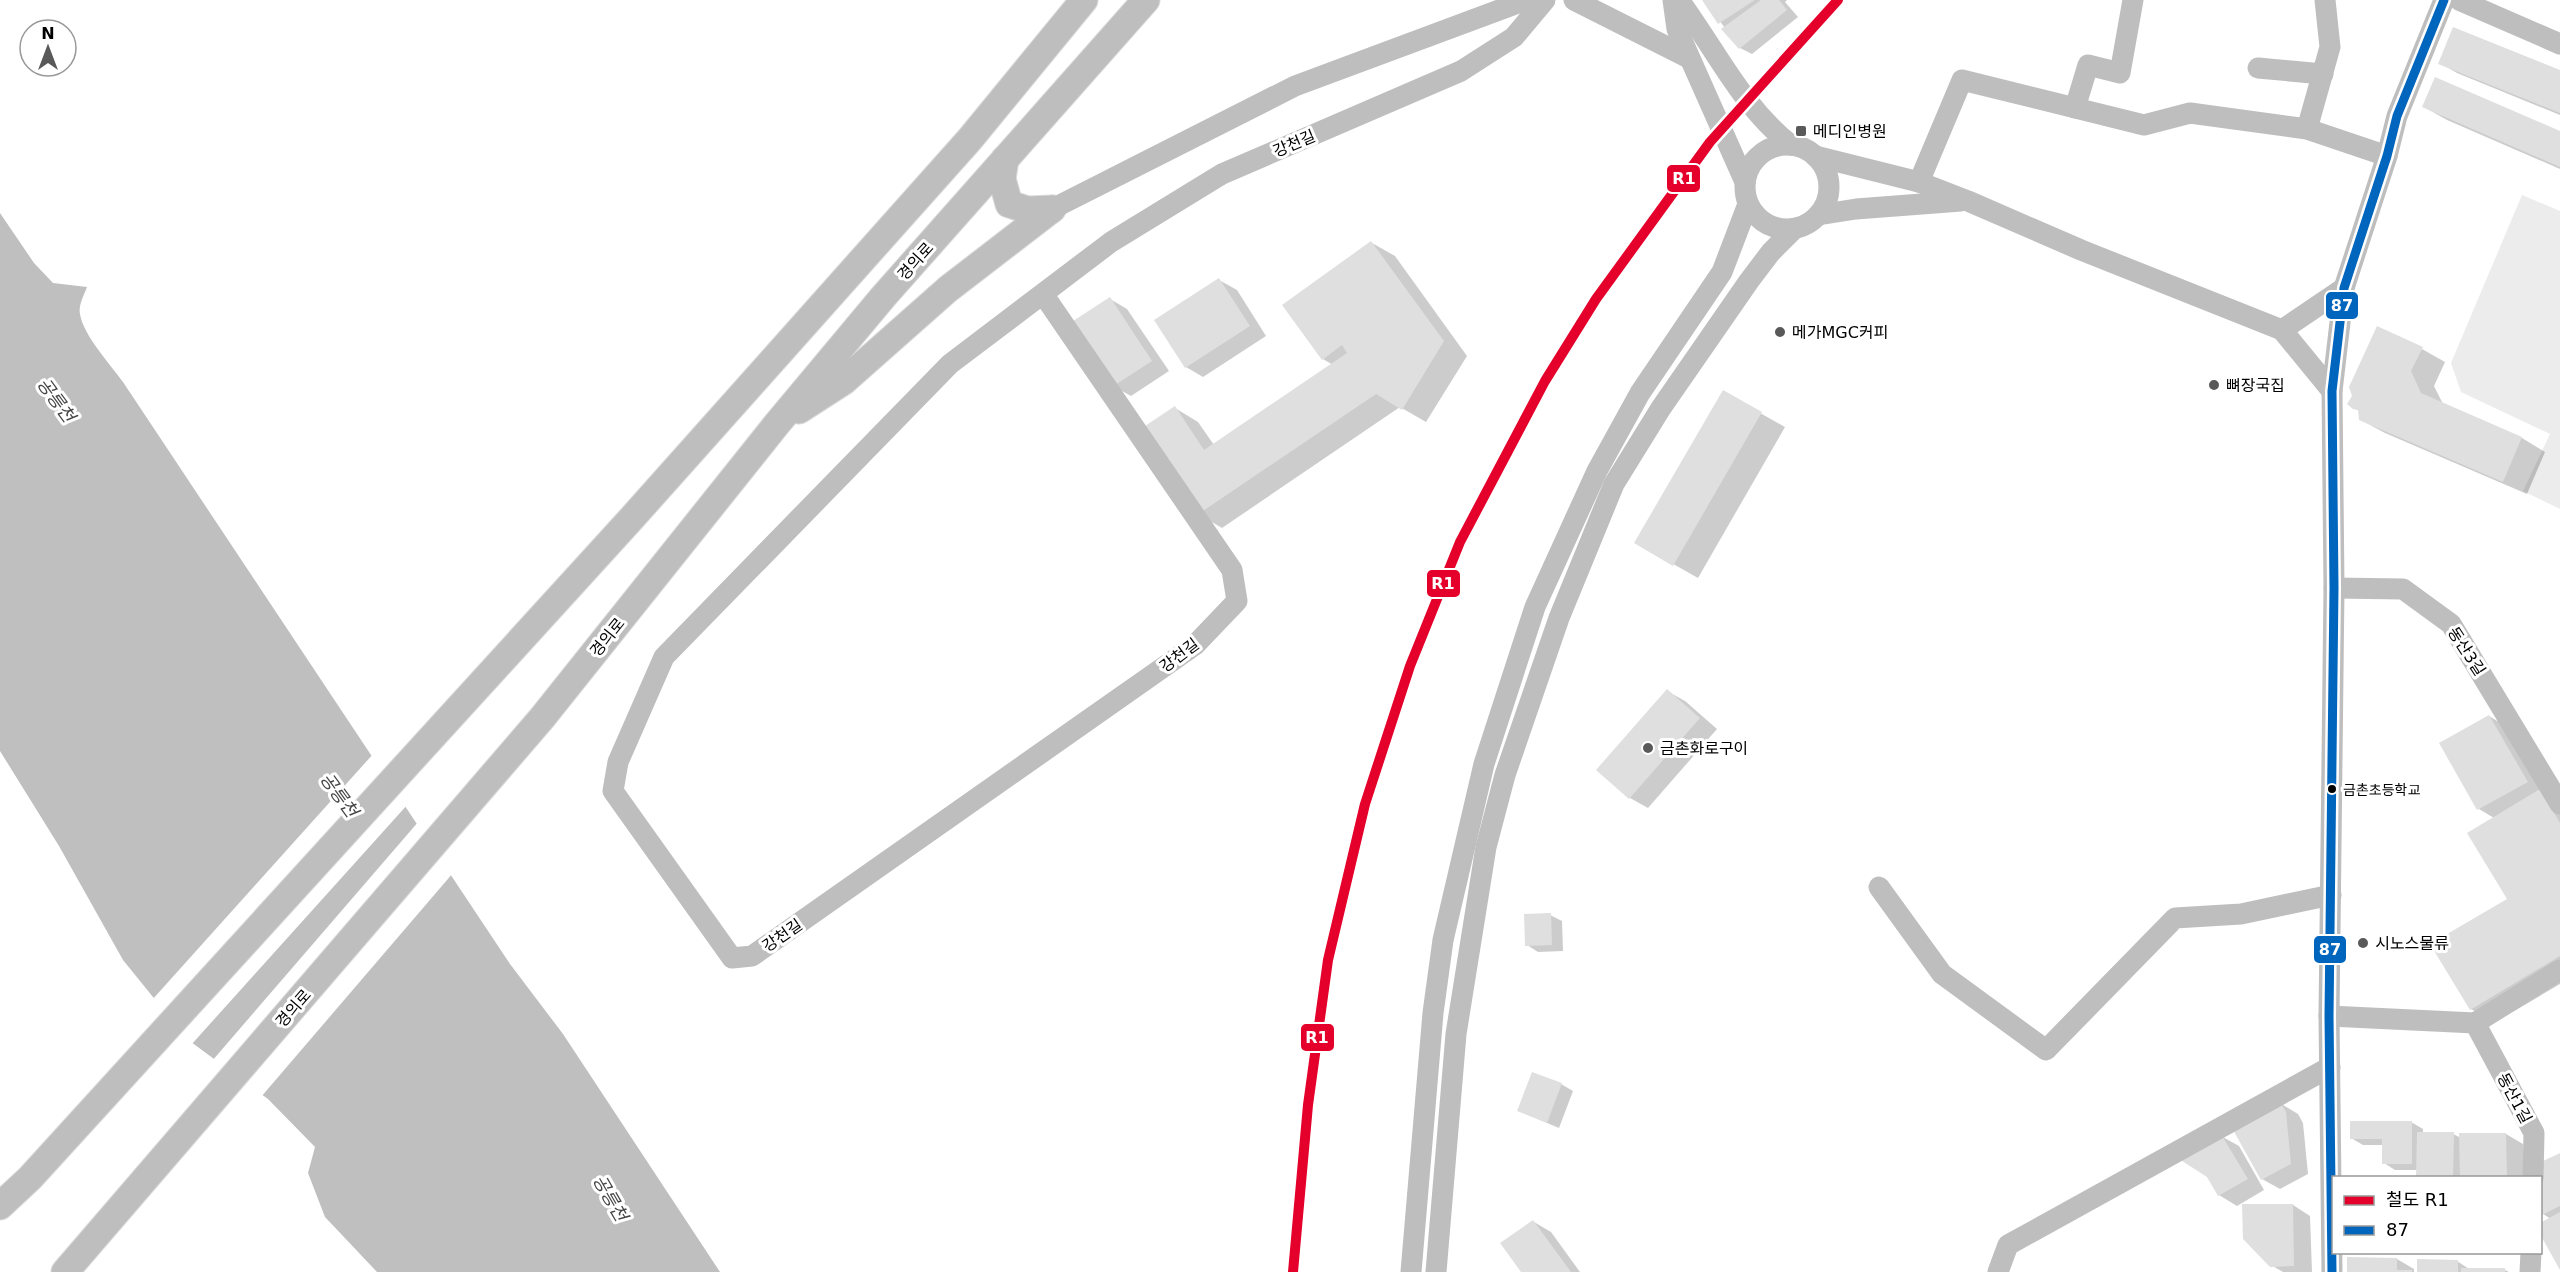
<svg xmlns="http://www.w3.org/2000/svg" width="2560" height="1272" viewBox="0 0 2560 1272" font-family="'DejaVu Sans','Noto Sans KR',sans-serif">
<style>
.green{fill:#ececec}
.water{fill:#bfbfbf}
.pier{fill:#fff}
.shadow{fill:#0003}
.building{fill:#dfdfdf}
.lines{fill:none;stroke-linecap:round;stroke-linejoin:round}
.major-casing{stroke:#dbdbdb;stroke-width:29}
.minor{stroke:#bebebe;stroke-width:21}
.major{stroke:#bebebe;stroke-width:27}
.bus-1-casing{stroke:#fff;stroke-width:14}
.bus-1{stroke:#0065bd;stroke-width:9}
.rail-1-casing{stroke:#fff;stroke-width:15}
.rail-1{stroke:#e4002b;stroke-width:10}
.poi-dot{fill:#595959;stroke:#fff;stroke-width:2}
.bus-dot{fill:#000;stroke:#fff;stroke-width:2}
.labels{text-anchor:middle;stroke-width:6;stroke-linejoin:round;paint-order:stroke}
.bus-label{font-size:14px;fill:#000;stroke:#fff;text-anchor:start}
.poi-label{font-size:16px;fill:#000;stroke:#fff;text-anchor:start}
.street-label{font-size:16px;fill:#000;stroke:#fff}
.water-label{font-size:18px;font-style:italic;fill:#444;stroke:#fff}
.line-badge{stroke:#fff;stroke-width:2}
.badge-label{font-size:16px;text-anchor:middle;font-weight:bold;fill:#fff}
</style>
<rect width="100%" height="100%" fill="#fff"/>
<path class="green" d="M2522,195L2560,211V509L2523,491L2550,434L2461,392L2451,363Z"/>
<path class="water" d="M0,213L34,263L53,283L87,287C84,295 78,306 80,314C83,335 111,365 123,382L510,964L563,1034L720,1272H377L325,1217L308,1173L315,1147L268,1099L187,1039L123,960L59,846L0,751Z"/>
<g class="pier">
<path d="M374,753L408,804L191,1045L152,1000Z"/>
<path d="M419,821L453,873L261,1097L212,1061Z"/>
</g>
<g class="shadow">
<path d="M1704,0H1787L1785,2L1798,17L1752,54L1740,48Z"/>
<path d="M2440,63L2560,72V115L2457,73Z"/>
<path d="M2424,107L2560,133V169L2447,120Z"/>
<path d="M1372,243L1395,256L1467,356L1426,422L1400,407L1222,528L1198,514L1175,408L1198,422L1214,445L1333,365L1323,359Z"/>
<path d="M1219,280L1237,290L1266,336L1203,377L1186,367Z"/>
<path d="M1110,299L1127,309L1169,371L1131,396L1113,386Z"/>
<path d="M2422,349L2445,362L2434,386L2443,404L2522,438L2545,452L2527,494L2385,433L2361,420L2360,411L2354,408Z"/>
<path d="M1723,392L1785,427L1698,578L1636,543Z"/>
<path d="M1667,691L1685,701L1717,729L1648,808L1630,798L1598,770Z"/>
<path d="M2489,716L2507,727L2560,803V984L2494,1023L2471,1009L2509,899L2494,818L2479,809Z"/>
<path d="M1550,915L1562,921L1563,951L1538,952L1527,945Z"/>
<path d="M1561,1084L1573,1091L1559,1128L1519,1111Z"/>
<path d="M2280,1103L2298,1114L2303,1123L2308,1174L2280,1189L2262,1179Z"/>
<path d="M2411,1122L2423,1129V1133L2453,1134L2461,1138L2506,1134L2523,1144L2524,1178H2418V1170H2395L2384,1163L2383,1145H2363L2351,1138Z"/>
<path d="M2221,1136L2239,1146L2264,1190L2237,1206L2219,1195L2208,1176Z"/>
<path d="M2560,1155V1267L2551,1219L2543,1214L2540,1209V1178Z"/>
<path d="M2293,1205L2310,1216L2312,1272H2283L2271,1265Z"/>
<path d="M1534,1222L1551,1232L1580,1272H1523Z"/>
<path d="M2397,1259L2414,1269V1272H2348Z"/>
<path d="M2457,1261L2469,1269L2505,1270L2509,1272H2418Z"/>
</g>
<g class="building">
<path d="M1702,0H1755L1718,24Z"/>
<path d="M1761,0H1779L1787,10L1739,49L1721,29Z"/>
<path d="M2453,27L2560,70V113L2438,64Z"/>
<path d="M2435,77L2560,131V167L2422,107Z"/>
<path d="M1371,241L1444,341L1402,410L1376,394L1197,515L1139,430L1175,406L1204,450L1347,353L1342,345L1322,360L1282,305Z"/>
<path d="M1219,278L1250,326L1185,368L1154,320Z"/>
<path d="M1110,297L1152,361L1112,387L1070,323Z"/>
<path d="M2377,326L2423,347L2411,371L2421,393L2522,437L2503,482L2359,420L2358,410L2353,409L2347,404L2352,396L2349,387Z"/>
<path d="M1723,390L1762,412L1673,566L1634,543Z"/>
<path d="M1667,689L1700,718L1629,799L1596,770Z"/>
<path d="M2489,715L2528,782L2477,810L2439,743Z"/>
<path d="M2540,789L2560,823V956L2470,1010L2430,944L2507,899L2467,833Z"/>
<path d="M1551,913L1552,945L1525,946L1524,914Z"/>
<path d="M1532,1072L1562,1083L1547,1123L1517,1111Z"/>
<path d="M2280,1102L2286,1112L2291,1164L2261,1180L2232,1128Z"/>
<path d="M2350,1121H2412V1164H2382V1139H2350Z"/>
<path d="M2417,1132H2454L2453,1178H2416Z"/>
<path d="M2459,1133H2506L2507,1178H2460Z"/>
<path d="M2221,1134L2248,1179L2218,1196L2207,1177L2179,1159Z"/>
<path d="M2560,1153V1206L2542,1215L2539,1163Z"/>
<path d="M2242,1204H2293L2294,1266L2270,1267L2243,1239Z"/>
<path d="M2560,1212V1270L2540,1234V1223Z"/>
<path d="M1533,1220L1571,1272H1521L1500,1243Z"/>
<path d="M2347,1257L2397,1258V1270H2412V1272H2347Z"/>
<path d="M2417,1259L2458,1260V1272H2417Z"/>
<rect x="2461" y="1268" width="44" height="4"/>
</g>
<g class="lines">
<g class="major-casing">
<g id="major">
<path d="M1005,159L1002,179L1009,204L1028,210L1052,209"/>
<path d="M799,410L844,381L948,289L1052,209"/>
<path d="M0,1206L30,1178L631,519L970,139L1084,0"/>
<path d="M65,1272L542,718L776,425L883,297L1146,0"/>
</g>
</g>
<g class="minor">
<path d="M1574,0L1689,58"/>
<path d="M1673,0L1677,29L1745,182"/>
<path d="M1679,0C1716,50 1742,107 1791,145"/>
<path d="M2459,0L2560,44"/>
<path d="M2258,68L2323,74"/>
<path d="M2075,108L2088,65L2120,73L2133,0"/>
<path d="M2307,129L2330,47L2325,0"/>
<circle cx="1787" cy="187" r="42"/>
<path d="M1815,156L1919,182L1968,201L2081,250L2282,330L2332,391"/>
<path d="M1919,182L1962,80L2144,125L2190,113L2307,129L2387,156"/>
<path d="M1052,209L1295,86L1526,0"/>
<path d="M1818,215L1856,209L1961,201"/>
<path d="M1043,294L1232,570L1237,601L1195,645L752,956L732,958L613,791L618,762L664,657L950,364L1111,242L1222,174L1461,71L1514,37L1545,0"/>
<path d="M2282,330L2344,288"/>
<path d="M2334,588L2403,589L2451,624L2560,804"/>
<path d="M1879,887L1942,974L2046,1050L2175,918L2241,914L2331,895"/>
<path d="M2329,1016L2475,1023L2560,970"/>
<path d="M2475,1023L2534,1133L2533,1178"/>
<path d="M1411,1272L1433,1013L1443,940L1484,764L1535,607L1597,471L1640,393L1722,272L1748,204"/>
<path d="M1436,1272L1456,1034L1486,847L1505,775L1559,618L1614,484L1661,408L1749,281L1771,252L1795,228"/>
<path d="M1998,1272L2008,1245L2330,1067"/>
<path d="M2332,1272L2329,1016L2334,588L2332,391L2344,288L2387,156L2397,116L2444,0"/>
<path d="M2530,1272L2531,1252"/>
</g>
<use href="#major" class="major"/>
<g class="bus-1-casing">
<path id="bus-1" d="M2332,1272L2329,1016L2334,588L2332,391L2344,288L2387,156L2397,116L2444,0"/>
</g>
<use href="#bus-1" class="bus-1"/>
<g class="rail-1-casing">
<path id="rail-1" d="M1293,1272L1308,1105L1328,960L1365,804L1410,666L1460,542L1545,381L1596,299L1710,142L1838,0"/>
</g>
<use href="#rail-1" class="rail-1"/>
</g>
<g class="poi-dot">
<rect x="1795" y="125" width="12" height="12" rx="3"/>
<circle cx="1780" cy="332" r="6"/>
<circle cx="2214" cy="385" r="6"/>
<circle cx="1648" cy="748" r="6"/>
<circle cx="2363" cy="943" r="6"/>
</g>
<circle class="bus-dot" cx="2332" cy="789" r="5"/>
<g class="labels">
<g class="bus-label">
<text x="2343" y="795">금촌초등학교</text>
</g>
<g class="poi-label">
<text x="1813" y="137">메디인병원</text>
<text x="1792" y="338">메가MGC커피</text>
<text x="2226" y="391">뼈장국집</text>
<text x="1660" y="754">금촌화로구이</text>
<text x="2375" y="949">시노스물류</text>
</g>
<g class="street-label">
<text transform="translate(1294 143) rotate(-23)" y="6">강천길</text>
<text transform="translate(915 261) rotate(-48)" y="6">경의로</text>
<text transform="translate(607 637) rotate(-51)" y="6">경의로</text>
<text transform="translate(2467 651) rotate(57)" y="6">동산3길</text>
<text transform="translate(1179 655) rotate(-37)" y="6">강천길</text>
<text transform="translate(782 935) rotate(-35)" y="6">강천길</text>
<text transform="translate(293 1008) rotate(-49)" y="6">경의로</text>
<text transform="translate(2515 1098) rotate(62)" y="6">동산1길</text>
</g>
<g class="water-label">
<text transform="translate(56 400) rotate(54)" y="6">공릉천</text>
<text transform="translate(339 795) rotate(54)" y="6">공릉천</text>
<text transform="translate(610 1198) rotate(60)" y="6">공릉천</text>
</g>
</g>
<g class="line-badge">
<rect x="1666" y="164" width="35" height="29" rx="6" fill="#e4002b"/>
<rect x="2325" y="291" width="34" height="29" rx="6" fill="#0065bd"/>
<rect x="1426" y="569" width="35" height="29" rx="6" fill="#e4002b"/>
<rect x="2313" y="935" width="34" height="29" rx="6" fill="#0065bd"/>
<rect x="1300" y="1023" width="35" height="29" rx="6" fill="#e4002b"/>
</g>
<g class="badge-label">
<text x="1684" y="184">R1</text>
<text x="2342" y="311">87</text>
<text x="1443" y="589">R1</text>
<text x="2330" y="955">87</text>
<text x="1317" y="1043">R1</text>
</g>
<rect x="2332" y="1176" width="210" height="78" fill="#ffffff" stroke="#999999" stroke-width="1.5"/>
<rect x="2344" y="1196" width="30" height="9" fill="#e4002b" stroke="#999999" stroke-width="1.5"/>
<text x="2386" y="1206" font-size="18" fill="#000000">철도 R1</text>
<rect x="2344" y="1226" width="30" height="9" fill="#0065bd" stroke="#999999" stroke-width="1.5"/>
<text x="2386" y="1236" font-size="18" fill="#000000">87</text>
<g transform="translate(48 48)"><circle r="28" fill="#ffffff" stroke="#999999" stroke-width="1.5"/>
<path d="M0-4.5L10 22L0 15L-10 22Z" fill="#595959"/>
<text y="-9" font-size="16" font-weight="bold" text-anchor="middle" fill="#000000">N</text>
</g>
</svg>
